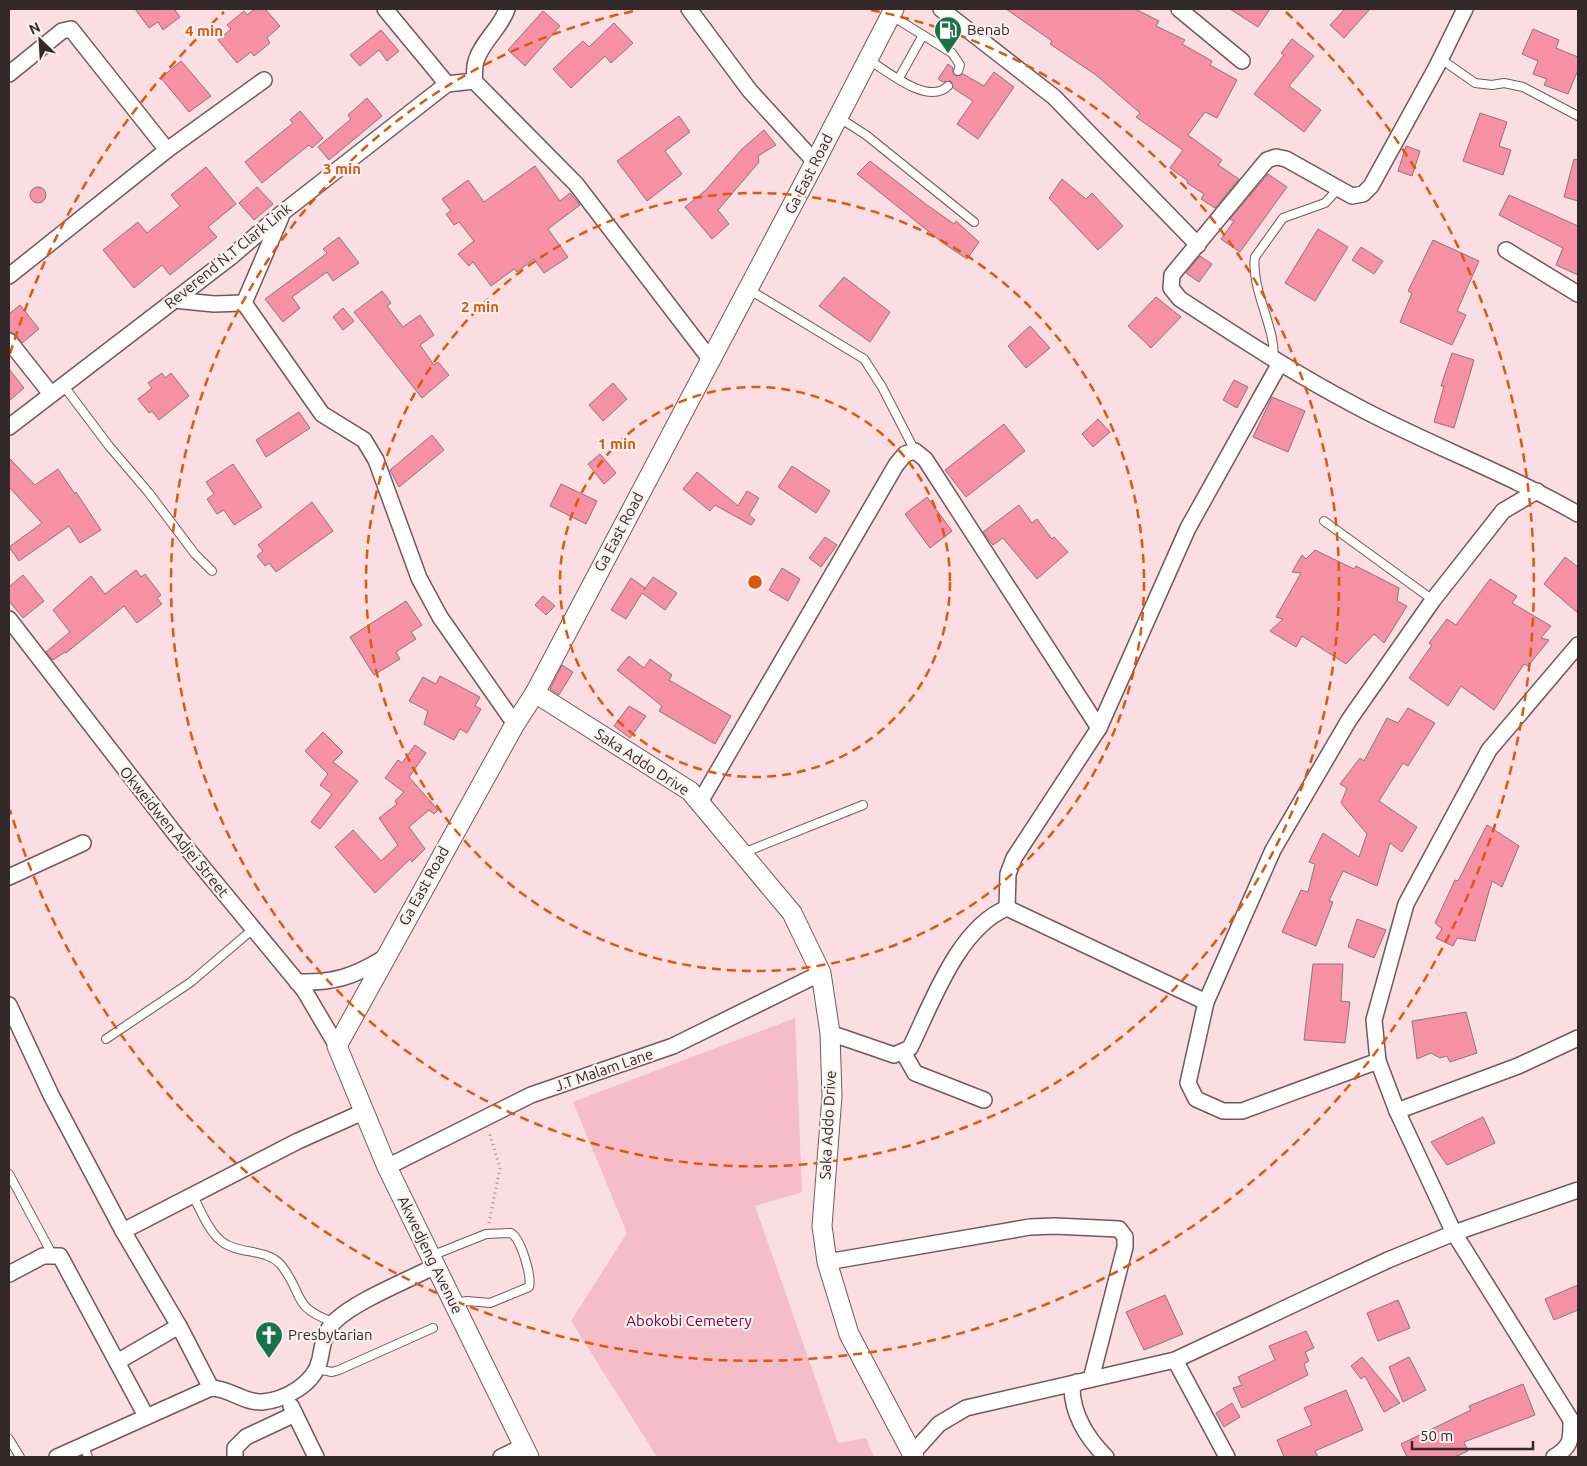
<svg xmlns="http://www.w3.org/2000/svg" width="1587" height="1466" viewBox="0 0 1587 1466" font-family="Ubuntu,sans-serif">
<style>
.green{fill:#f5bdc7}
.building{fill:#f590a5;stroke:#8e7579}
.lines{fill:none;stroke-linecap:round;stroke-linejoin:round}
.service-casing{stroke:#70595d;stroke-width:10}
.minor-casing{stroke:#70595d;stroke-width:18}
.tertiary-casing{stroke:#70595d;stroke-width:21}
.path{stroke:#a38e91;stroke-width:3;stroke-dasharray:1 4;stroke-linecap:butt}
.service{stroke:#fff;stroke-width:8}
.minor{stroke:#fff;stroke-width:15}
.tertiary{stroke:#fff;stroke-width:19}
.ring{fill:none;stroke:#df570e;stroke-width:2.5;stroke-dasharray:9 6}
.labels{text-anchor:middle;stroke-width:4.5;stroke-linejoin:round;paint-order:stroke}
.poi-label{font-size:15px;fill:#33282a;stroke:#fbf0f2;text-anchor:start}
.street-label{font-size:15px;fill:#33282a;stroke:#fbf0f2}
.park-label{font-size:15px;fill:#800336;stroke:#fbf0f2}
.centre{fill:#df570e;stroke:#fbf0f2;stroke-width:2.5}
.ring-label{font-size:15px;text-anchor:middle;font-weight:bold;fill:#df570e;stroke:#fbf0f2;stroke-width:4.5;stroke-linejoin:round;paint-order:stroke}
</style>
<rect width="100%" height="100%" fill="#fadee2"/>
<path class="green" d="M795,1018L802,1192L755,1206L838,1443L866,1438L874,1457H657L571,1321L627,1233L573,1102Z"/>
<g class="building">
<path d="M135,9H177L175,10L180,17L163,30L158,22L149,28Z"/>
<path d="M255,9H265L280,26L267,38L270,43L254,56L251,52L237,63L218,40L231,29L227,25L244,11L247,15Z"/>
<path d="M1006,9H1135L1159,21L1156,26L1185,40L1182,44L1212,61L1210,65L1237,80L1217,118L1205,112L1188,135L1222,160L1218,165L1239,179L1215,208L1201,199L1204,194L1187,183L1188,181L1170,168L1183,150L1136,117L1140,113L1096,75L1050,44L1052,41Z"/>
<path d="M1230,9H1270L1258,27Z"/>
<path d="M1345,9H1370L1344,38L1330,25Z"/>
<path d="M543,11L560,26L525,66L508,50Z"/>
<path d="M614,23L633,43L611,63L605,56L571,88L553,69L583,41L589,47Z"/>
<path d="M1533,29L1559,40L1556,48L1578,57V70L1568,94L1544,85L1547,79L1533,74L1538,61L1522,54Z"/>
<path d="M381,30L399,51L387,61L379,50L360,66L350,55Z"/>
<path d="M1292,39L1314,56L1289,86L1321,110L1304,132L1254,94L1284,55L1281,53Z"/>
<path d="M181,61L211,96L189,112L161,78Z"/>
<path d="M948,64L953,68V73L956,76L963,74L984,86L994,72L1014,87L978,139L957,124L973,101L953,88L951,81L943,82L938,79Z"/>
<path d="M367,98L382,116L329,160L318,147L351,119L348,115Z"/>
<path d="M300,111L323,138L312,148L309,145L262,183L245,162L293,123L290,120Z"/>
<path d="M1480,113L1507,122L1499,146L1511,150L1503,175L1463,161Z"/>
<path d="M679,116L690,132L665,151L682,174L647,201L617,161Z"/>
<path d="M764,130L776,145L758,156L759,162L718,210L729,224L712,239L685,207L706,190L742,149Z"/>
<path d="M1406,146L1420,151L1412,176L1398,171Z"/>
<path d="M1574,159L1578,160V201L1564,197Z"/>
<path d="M870,161L927,205L954,224L956,221L979,242L967,259L943,243L857,174Z"/>
<path d="M535,166L560,201L570,193L580,205L548,229L568,257L544,273L534,259L517,272L514,269L491,286L473,262L469,266L458,254L474,241L459,222L454,225L446,214L451,211L442,199L468,180L484,202Z"/>
<path d="M206,167L236,204L208,227L217,237L170,275L162,265L134,288L103,250L138,222L147,233L180,206L171,195Z"/>
<path d="M1268,174L1287,187L1240,252L1221,239L1234,221L1230,219Z"/>
<path d="M1062,179L1086,199L1092,193L1123,226L1098,250L1049,198Z"/>
<path d="M257,187L273,204L254,220L239,203Z"/>
<circle cx="38" cy="195" r="8"/>
<path d="M1509,195L1578,226V275L1556,265L1563,248L1499,215Z"/>
<path d="M1318,229L1348,247L1315,301L1285,283Z"/>
<path d="M339,237L359,263L333,281L327,272L292,297L300,308L283,322L265,299L318,260L327,253L323,249Z"/>
<path d="M1433,240L1479,261L1457,311L1466,315L1452,345L1400,322L1412,293L1408,291Z"/>
<path d="M1361,247L1383,261L1374,274L1352,260Z"/>
<path d="M1200,256L1212,264L1199,282L1186,273Z"/>
<path d="M844,277L890,312L870,342L819,306Z"/>
<path d="M382,291L391,303L387,306L403,327L420,315L434,335L420,345L434,365L438,362L449,375L422,398L354,312Z"/>
<path d="M1156,297L1181,317L1151,348L1128,326Z"/>
<path d="M20,305L39,329L22,343L16,335L9,332V314Z"/>
<path d="M343,308L354,321L343,330L333,317Z"/>
<path d="M1030,326L1050,348L1026,368L1008,346Z"/>
<path d="M1452,353L1474,360L1454,428L1434,422L1444,386H1441Z"/>
<path d="M9,369L24,388L9,401Z"/>
<path d="M162,373L165,378L171,373L189,396L159,420L152,411L149,413L138,399L152,388L148,383Z"/>
<path d="M1234,380L1248,387L1237,408L1223,400Z"/>
<path d="M613,383L627,399L603,421L589,405Z"/>
<path d="M1272,397L1305,411L1288,452L1253,437Z"/>
<path d="M299,412L310,428L266,457L256,440Z"/>
<path d="M1098,419L1110,432L1093,447L1082,434Z"/>
<path d="M1004,424L1025,451L966,497L945,470Z"/>
<path d="M432,435L444,450L399,487L390,470Z"/>
<path d="M600,454L616,473L604,484L588,464Z"/>
<path d="M9,458L35,485L58,469L75,494L76,492L101,530L80,543L69,526L19,561L9,547L42,523L9,487Z"/>
<path d="M233,464L262,507L234,525L224,510L217,514L207,499L214,494L206,482Z"/>
<path d="M792,466L830,491L816,513L778,487Z"/>
<path d="M697,472L738,506L747,491L759,498L749,515L755,520L751,525L715,505L710,511L683,489Z"/>
<path d="M561,484L597,501L586,524L550,506Z"/>
<path d="M927,497L952,531L930,548L905,514Z"/>
<path d="M312,502L333,531L276,572L269,563L265,566L257,556L263,551L258,545Z"/>
<path d="M1019,505L1032,523L1037,519L1052,539L1054,537L1068,552L1037,579L1003,538L993,545L983,532Z"/>
<path d="M825,537L837,545L821,567L809,558Z"/>
<path d="M1315,550L1354,569L1356,566L1399,588L1397,601L1407,606L1384,643L1374,634L1346,664L1302,636L1296,647L1270,631L1283,619L1276,617L1301,573L1292,572L1302,555L1306,559Z"/>
<path d="M1565,557L1578,567V613L1544,584Z"/>
<path d="M782,568L800,579L788,601L769,590Z"/>
<path d="M136,570L141,577L145,574L161,595L157,598L162,604L137,623L124,606L66,653L65,652L53,660L46,652L70,632L53,610L91,576L105,594Z"/>
<path d="M23,575L44,601L23,618L9,601V587Z"/>
<path d="M653,577L677,593L665,610L642,593L626,619L611,610L631,578L645,588L644,590Z"/>
<path d="M1490,579L1517,596L1512,603L1551,626L1541,638L1549,640L1528,666L1524,664L1494,710L1461,686L1448,706L1409,678L1432,645L1429,643L1447,619L1456,625Z"/>
<path d="M543,596L555,606L546,615L535,605Z"/>
<path d="M406,601L422,625L411,632L416,639L396,652L400,659L374,675L350,637Z"/>
<path d="M629,656L644,668L650,659L672,675L669,680L731,716L715,744L659,711L662,706L617,670Z"/>
<path d="M562,665L573,672L559,695L550,689Z"/>
<path d="M440,676L480,697L475,706L481,709L467,733L460,729L454,740L424,724L428,711L409,701L423,677L436,684Z"/>
<path d="M629,706L646,716L630,738L614,726Z"/>
<path d="M1408,708L1435,723L1408,766L1403,763L1379,801L1417,827L1402,852L1390,843L1377,886L1343,871L1329,901L1333,902L1316,946L1282,932L1301,890L1308,892L1315,864L1309,862L1323,833L1359,857L1367,834L1341,803L1347,788L1340,784L1360,758L1364,761L1387,718L1398,723Z"/>
<path d="M323,732L343,752L333,762L358,781L320,829L311,822L332,794L320,785L328,774L305,751Z"/>
<path d="M415,745L426,753L409,777L438,810L434,814L429,810L409,827L425,849L412,862L410,859L375,893L335,847L353,830L381,861L398,845L379,818L397,804L395,801L404,792L385,778L398,760L402,763Z"/>
<path d="M1487,825L1519,846L1502,887L1492,881L1475,941L1457,938L1453,946L1436,938L1442,929L1435,923L1455,880L1458,881Z"/>
<path d="M1357,919L1386,930L1374,958L1348,947Z"/>
<path d="M1313,964H1343L1341,1001L1350,1002L1345,1043L1304,1040Z"/>
<path d="M1466,1012L1477,1053L1450,1062L1447,1056L1440,1058L1431,1053L1417,1059L1412,1021Z"/>
<path d="M1483,1117L1495,1143L1447,1165L1431,1142Z"/>
<path d="M1578,1285V1310L1554,1320L1545,1299Z"/>
<path d="M1165,1295L1183,1334L1144,1350L1126,1312Z"/>
<path d="M1398,1300L1410,1328L1378,1341L1367,1313Z"/>
<path d="M1306,1331L1314,1348L1305,1352L1309,1361L1304,1364L1308,1375L1242,1408L1233,1388L1242,1385L1238,1377L1275,1360L1269,1346Z"/>
<path d="M1362,1357L1372,1369L1400,1403L1384,1412L1365,1376L1361,1379L1351,1366Z"/>
<path d="M1409,1357L1426,1390L1403,1402L1389,1367Z"/>
<path d="M1523,1384L1535,1415L1464,1442L1468,1451L1455,1457H1407L1401,1444L1471,1410L1469,1406Z"/>
<path d="M1346,1390L1363,1430L1315,1451L1318,1457H1284L1277,1440L1312,1425L1304,1408Z"/>
<path d="M1232,1403L1240,1417L1224,1427L1216,1413Z"/>
</g>
<g class="lines">
<g class="service-casing">
<g id="service">
<path d="M892,16L952,53L960,65L958,71"/>
<path d="M1441,59L1475,83L1492,85L1504,83L1523,87L1578,116"/>
<path d="M869,60C887,71 928,106 948,86"/>
<path d="M899,78L923,35"/>
<path d="M838,117L866,135L974,222"/>
<path d="M748,289L864,359L882,387L915,451"/>
<path d="M1273,359C1278,333 1250,288 1255,257L1283,218L1325,203L1339,188"/>
<path d="M63,385L109,446L149,493L195,554L212,571"/>
<path d="M1324,521L1433,600"/>
<path d="M743,853L863,805"/>
<path d="M106,1039L191,982L253,929"/>
<path d="M9,1174L52,1254"/>
<path d="M193,1196C201,1211 208,1230 221,1241C238,1255 267,1248 281,1265C305,1295 290,1306 333,1322"/>
<path d="M431,1256L486,1234L511,1233C521,1239 532,1276 529,1287L490,1303L467,1301L454,1303"/>
<path d="M317,1369L332,1372L339,1370L433,1328"/>
<path d="M9,1439L20,1457"/>
<path d="M84,1446L88,1457"/>
</g>
</g>
<g class="minor-casing">
<g id="minor">
<path d="M385,9L447,84"/>
<path d="M689,9L750,91L815,162"/>
<path d="M941,9L1054,97L1198,245"/>
<path d="M1179,9L1242,61"/>
<path d="M1465,9L1437,66L1371,186L1363,194L1352,196L1286,159L1276,157L1267,160L1172,275L1171,288L1180,299C1238,337 1295,374 1356,406C1429,445 1507,473 1578,514"/>
<path d="M9,74L62,31L71,29L167,150"/>
<path d="M474,81C475,74 474,67 476,61C482,41 501,28 507,9"/>
<path d="M447,84L474,81L576,184L710,359"/>
<path d="M1506,250L1578,294"/>
<path d="M9,276L167,150L264,80"/>
<path d="M174,300L214,304L244,303"/>
<path d="M244,303L322,414L364,440L376,460L419,578L440,617L515,724"/>
<path d="M244,303L281,217"/>
<path d="M9,341L51,394"/>
<path d="M9,427L232,256L282,213L447,84"/>
<path d="M9,619L176,835L304,990L337,1046"/>
<path d="M700,802L896,465L905,454L915,451L925,459L1099,728"/>
<path d="M9,877L83,843"/>
<path d="M1007,908L1206,1002"/>
<path d="M297,982C334,983 353,977 384,958"/>
<path d="M9,1005L51,1095L123,1231"/>
<path d="M830,1033L894,1055L910,1048C932,1003 958,928 1007,908L1008,874L1014,858L1099,728L1188,528L1280,363"/>
<path d="M903,1052L915,1073L984,1100"/>
<path d="M1378,1061L1242,1111H1223L1196,1099L1188,1083L1206,1002L1273,850L1349,720L1433,600L1503,511L1537,491"/>
<path d="M1397,1111L1518,1066L1578,1038"/>
<path d="M387,1167L531,1095L673,1046L821,973"/>
<path d="M827,1262L1030,1227L1055,1226L1119,1229L1125,1237V1247L1091,1379"/>
<path d="M9,1274L43,1256H60L146,1416"/>
<path d="M1175,1360L1227,1457"/>
<path d="M117,1362L179,1326"/>
<path d="M1077,1382L1072,1389C1073,1415 1088,1439 1106,1457"/>
<path d="M211,1388L179,1326L123,1231L298,1141L363,1112"/>
<path d="M291,1406L316,1457"/>
<path d="M912,1454L939,1424L966,1408L1175,1360L1388,1260L1454,1233L1578,1190"/>
<path d="M57,1457L211,1388C229,1388 244,1403 262,1402C285,1400 315,1384 320,1359C323,1345 323,1333 335,1321C357,1300 407,1281 435,1266"/>
<path d="M235,1457V1448L246,1437L295,1414"/>
<path d="M501,1457L524,1446"/>
<path d="M1554,1457C1572,1446 1571,1439 1571,1420L1454,1233L1397,1111L1378,1061L1374,1020L1406,904L1489,750L1578,645"/>
</g>
</g>
<g class="tertiary-casing">
<g id="tertiary">
<path d="M535,693L690,791L792,913L821,973L830,1033L832,1096L822,1226L827,1262L849,1334L914,1457"/>
<path d="M529,1457L387,1167L337,1046L515,724L535,693L815,162L894,9"/>
</g>
</g>
<path class="path" d="M489,1223L500,1168L489,1132"/>
<use href="#service" class="service"/>
<use href="#minor" class="minor"/>
<use href="#tertiary" class="tertiary"/>
</g>
<g class="ring">
<circle cx="755" cy="582" r="195"/>
<circle cx="755" cy="582" r="389"/>
<path d="M871 10A584 584 0 1 1 639 10"/>
<path d="M10 354A779 779 0 0 1 224 12M1286 12A779 779 0 1 1 10 810"/>
</g>
<defs>
<g id="fuel-pin" transform="scale(1.4375)"><path d="M0 17L-7.5 6A9.5 9.5 0 1 1 7.5 6Z" fill="#187348" stroke="#fbf0f2"/><path d="M-5.5-6h7V0h2V4h1.3V-2.5L3-4.5l.8-.8L6-3V5H2.5V1h-1V6h-7ZM-4.2-4.7v3.2H.2V-4.7Z" fill="#fff"/></g>
<g id="church-pin" transform="scale(1.4375)"><path d="M0 17L-7.5 6A9.5 9.5 0 1 1 7.5 6Z" fill="#187348" stroke="#fbf0f2"/><path d="M-1.2-6h2.4v3.5h3.3v2.4h-3.3V6h-2.4V-.1h-3.3v-2.4h3.3Z" fill="#fff"/></g>
</defs>
<g fill-rule="evenodd">
<use href="#fuel-pin" x="948" y="30"/>
<use href="#church-pin" x="269" y="1335"/>
</g>
<g class="labels">
<g class="poi-label">
<text x="967" y="35">Benab</text>
<text x="288" y="1340">Presbytarian</text>
</g>
<g class="street-label">
<text transform="translate(809 174) rotate(-63)" y="5">Ga East Road</text>
<text transform="translate(228 256) rotate(-39)" y="5">Reverend N.T Clark Link</text>
<text transform="translate(619 532) rotate(-62)" y="5">Ga East Road</text>
<text transform="translate(642 762) rotate(33)" y="5">Saka Addo Drive</text>
<text transform="translate(174 832) rotate(51)" y="5">Okweidwen Adjei Street</text>
<text transform="translate(424 886) rotate(-61)" y="5">Ga East Road</text>
<text transform="translate(604 1070) rotate(-19)" y="5">J.T Malam Lane</text>
<text transform="translate(828 1125) rotate(-87)" y="5">Saka Addo Drive</text>
<text transform="translate(430 1255) rotate(64)" y="5">Akwedjeng Avenue</text>
</g>
<g class="park-label">
<text x="689" y="1326">Abokobi Cemetery</text>
</g>
</g>
<circle cx="755" cy="582" r="8" class="centre"/>
<g class="ring-label">
<text x="204" y="36">4 min</text>
<text x="342" y="174">3 min</text>
<text x="480" y="312">2 min</text>
<text x="617" y="449">1 min</text>
</g>
<rect width="1587" height="1466" fill="none" stroke="#33282a" stroke-width="20"/>
<g transform="translate(40 40) rotate(335)" stroke="#fbf0f2" stroke-width="4" paint-order="stroke">
<path d="M0-4L9 19L0 12L-9 19Z" fill="#33282a"/>
<text y="-8" font-size="14" font-weight="bold" text-anchor="middle" fill="#33282a">N</text>
</g>
<path d="M1412 1441v8h121v-8" fill="none" stroke="#33282a" stroke-width="2.5"/>
<text x="1420" y="1441" font-size="15" fill="#33282a" stroke="#fbf0f2" stroke-width="4" paint-order="stroke">50 m</text>
</svg>
